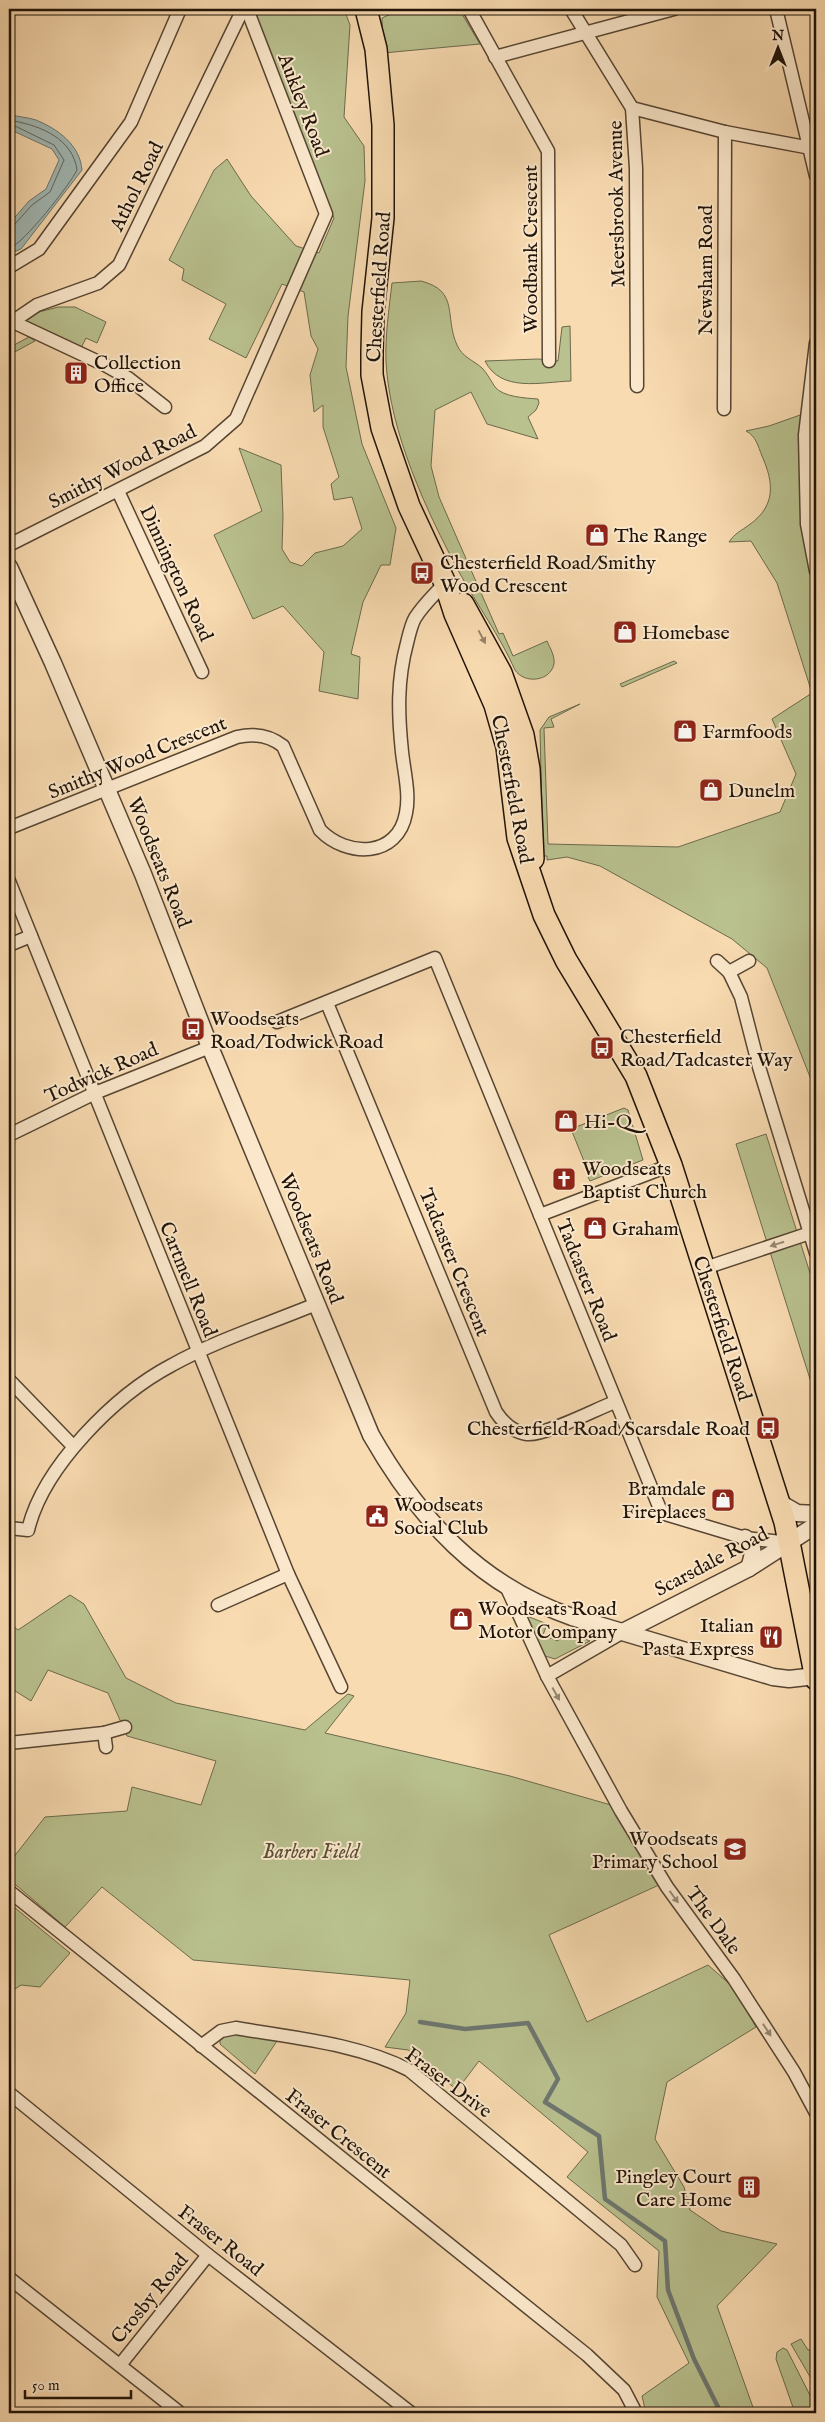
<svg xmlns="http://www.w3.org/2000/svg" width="825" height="2422" viewBox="0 0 825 2422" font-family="'IM FELL English',serif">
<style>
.green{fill:#b9c18f;stroke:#6c6a4c}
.water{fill:#a1b9b6;stroke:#6d7770}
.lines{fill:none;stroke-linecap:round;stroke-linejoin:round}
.shore{stroke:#60665f;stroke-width:1}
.stream{stroke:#6d7770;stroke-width:4.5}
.minor-casing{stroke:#564532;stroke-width:15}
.tertiary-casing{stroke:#564532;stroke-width:19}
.trunk-casing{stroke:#201308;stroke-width:24}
.minor{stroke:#fbe8cc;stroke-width:12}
.tertiary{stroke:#fbe8cc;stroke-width:16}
.trunk{stroke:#f9dbb1;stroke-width:21}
.oneway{fill:#978165}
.oneway2{fill:#988874}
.labels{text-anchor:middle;stroke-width:4;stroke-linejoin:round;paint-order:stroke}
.street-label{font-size:20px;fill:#201308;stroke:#fbe8cc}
.poi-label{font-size:20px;fill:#201308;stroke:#fbe8cc;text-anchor:start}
.park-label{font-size:20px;font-style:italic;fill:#565037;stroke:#fbe8cc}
</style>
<rect width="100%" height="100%" fill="#f9dbb1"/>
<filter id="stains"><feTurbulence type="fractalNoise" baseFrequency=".004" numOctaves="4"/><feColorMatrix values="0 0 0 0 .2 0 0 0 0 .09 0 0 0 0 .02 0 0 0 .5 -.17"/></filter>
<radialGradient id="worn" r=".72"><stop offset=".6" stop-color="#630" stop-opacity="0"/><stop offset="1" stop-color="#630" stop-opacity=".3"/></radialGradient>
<g class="green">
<path d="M252,9H344L350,25L344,117L364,146L365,181L348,316L346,367L362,444L396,528L390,565H381L363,602L351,654L360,657L358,699L319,691L324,652L283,606L253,619L214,535L262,511L239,448L281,465L283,516L282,549L290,562L302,566L315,553L343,546L362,529L352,497L334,500L331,484L339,477L323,427V405L314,412L310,375L318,349L311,336L304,292L282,284L246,358L209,339L226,304L182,280L184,269L169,260L214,170L227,159L251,196L296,246L319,253L334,218Z"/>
<path d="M402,9H459L480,44L383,53L382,18Z"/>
<path d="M421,281C460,291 444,317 457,345C462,357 473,360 482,368C487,373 491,381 495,387C503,397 525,398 538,399L539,403L536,410L528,417L538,439L487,424L471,392L435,410L431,466L439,497L499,634L503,633L513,656L547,641C550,648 555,656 554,664C550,682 524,684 515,670C500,636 477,605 459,572C426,510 390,433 386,362C385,336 389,309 392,283Z"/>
<path d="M58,307H75L106,322L97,343L86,338L81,348L26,321L39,312Z"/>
<path d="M570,326L571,381C541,382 501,393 485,361L538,359L558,361L562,327Z"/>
<path d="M29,337L35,341L11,354L14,345Z"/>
<path d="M803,414L807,551L816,593V1081L812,1082L767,968L732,939L600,866L567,857L547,860V856H543L540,730L549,717L580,704L551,719L554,727L544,728L548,844L678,847L780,812L796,774L772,719L812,693L777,583L751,541L729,542C735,533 741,531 749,525C776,506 774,483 762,456C758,446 756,436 746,431L769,426Z"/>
<path d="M674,661L677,663L622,687L620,684Z"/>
<path d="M624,1108L628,1110L643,1160L590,1181L588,1177L590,1176L571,1129Z"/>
<path d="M766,1134L816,1292V1398L736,1144Z"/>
<path d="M70,1595L84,1604L126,1678L176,1703L305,1730L348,1694L354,1696L325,1733L510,1776L611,1805L659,1885L549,1935L587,2022L708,1965L732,1986L756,2027L667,2082L655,2139L684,2187L690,2210L721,2231L777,2244L717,2306L755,2413H646L642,2396L689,2363L657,2297L659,2251L567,2177L588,2152L479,2061L457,2090L408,2050L385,2047L406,2013L410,1980L193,1960L102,1887L65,1927L9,1879V1863L45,1817L127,1811L132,1787L201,1805L216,1761L127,1736L108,1693L48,1670L31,1701L9,1687V1623L18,1630Z"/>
<path d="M527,1616L547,1624L543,1635L558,1641L563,1630L590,1641L555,1659L545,1656L525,1619Z"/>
<path d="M9,1903L70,1953L40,1987L21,1985L9,1993Z"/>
<path d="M225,2032L277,2041L255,2074L220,2044V2037Z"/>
<path d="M801,2339L808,2350H816V2387L791,2344Z"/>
<path d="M783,2348L787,2350L816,2407V2413H795L776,2359L777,2352Z"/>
</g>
<path class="water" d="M9,114C17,117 27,117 36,120C58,129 80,145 82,170L21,249L9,254V224L29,201L46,189L59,160L52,149L9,129Z"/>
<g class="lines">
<path class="shore" d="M9,226L14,225L32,205L50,192L64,160L54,145L13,125L12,122L14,121C41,126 73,139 77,170C69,186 24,243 9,249"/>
<path class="stream" d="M420,2022L465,2029L528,2023L558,2079L545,2102L599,2136L605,2199L665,2241L668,2290L694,2359L721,2413"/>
<g class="minor-casing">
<g id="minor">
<path d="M469,9L548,151L549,361"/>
<path d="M571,9L632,108L636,168L637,386"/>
<path d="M776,9L816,176"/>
<path d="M495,57L674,9"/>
<path d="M632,108L725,132L816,149"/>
<path d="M9,267L39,249L131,122L180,9"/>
<path d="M11,321L105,365L128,378L165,407"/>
<path d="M9,324L37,305L98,283L119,265L243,9"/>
<path d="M816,343L805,435L807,524L816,571"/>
<path d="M724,409L725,132"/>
<path d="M118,491L202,672"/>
<path d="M9,545L205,446L236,419L326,214L247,9"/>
<path d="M9,828L237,737C254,733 269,735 283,746L320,830C347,858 398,858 406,813C410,794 404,771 402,752C398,714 397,680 407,643C409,635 411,625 415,618C423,605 435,594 445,583"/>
<path d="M9,881L288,1574L341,1687"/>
<path d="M9,945L31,936"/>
<path d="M717,961L729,972"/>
<path d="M749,961L729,972L741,997L759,1067L816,1253"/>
<path d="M327,1003L496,1412C504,1424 513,1432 527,1434C545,1436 596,1409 615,1402"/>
<path d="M277,1022L435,958L660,1509L665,1514L745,1538L790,1543"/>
<path d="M9,1135L95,1093L210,1047"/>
<path d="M540,1215L671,1165"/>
<path d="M702,1269L810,1233"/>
<path d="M9,1380L73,1446"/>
<path d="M9,1528L28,1530C43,1467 115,1395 172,1365C217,1340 268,1324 316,1304"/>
<path d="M506,1586L547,1676L621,1811L667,1887L734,1979L794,2072L816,2113"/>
<path d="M218,1605L288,1574"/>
<path d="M547,1676L623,1632"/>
<path d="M104,1733L106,1747"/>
<path d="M9,1743L104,1733L125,1727"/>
<path d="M9,1891L587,2355L624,2390L636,2413"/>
<path d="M201,2046L221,2031L236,2028C293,2038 356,2043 409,2070L621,2245L635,2265"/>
<path d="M9,2093L208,2255L411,2413"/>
<path d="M9,2278L180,2413"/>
<path d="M120,2365L208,2255"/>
</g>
</g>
<g class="tertiary-casing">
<g id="tertiary">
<path d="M9,567L53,663L143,874L210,1047L371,1435C419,1519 479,1585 572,1617L773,1677L789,1679L816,1676"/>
<path d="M778,1502L797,1513L816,1514"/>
<path d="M745,1538C756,1547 753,1556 749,1568"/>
<path d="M623,1632L749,1568L816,1525"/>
</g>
</g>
<g class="trunk-casing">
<g id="trunk">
<path d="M366,9L376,49L383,125V218L373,312L372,352V375L382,428L409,506L445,583L455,614L495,705L507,747L518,838L544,915L566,960L636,1076L671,1165L785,1522L816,1679"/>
<path d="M463,604L501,673L523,735L529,769L533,859"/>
</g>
</g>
<use href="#minor" class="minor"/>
<use href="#tertiary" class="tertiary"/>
<use href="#trunk" class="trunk"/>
</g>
<defs><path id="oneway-solid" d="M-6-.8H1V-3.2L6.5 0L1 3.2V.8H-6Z" transform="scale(1.25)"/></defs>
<use class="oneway" href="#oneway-solid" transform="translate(482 637) rotate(62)"/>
<g class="oneway2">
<use href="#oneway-solid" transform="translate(777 1244) rotate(162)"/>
<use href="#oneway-solid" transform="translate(556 1694) rotate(61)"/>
<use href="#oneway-solid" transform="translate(674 1897) rotate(54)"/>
<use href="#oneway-solid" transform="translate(767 2030) rotate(57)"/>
</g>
<defs>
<g id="building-square" transform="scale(1.25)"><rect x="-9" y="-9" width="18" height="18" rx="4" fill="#8f2418" stroke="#fbe8cc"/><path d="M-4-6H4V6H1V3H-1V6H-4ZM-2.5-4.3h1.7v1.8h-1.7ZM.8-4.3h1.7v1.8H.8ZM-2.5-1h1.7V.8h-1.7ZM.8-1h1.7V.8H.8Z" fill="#fff"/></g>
<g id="shop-square" transform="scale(1.25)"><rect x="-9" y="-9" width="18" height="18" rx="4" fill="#8f2418" stroke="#fbe8cc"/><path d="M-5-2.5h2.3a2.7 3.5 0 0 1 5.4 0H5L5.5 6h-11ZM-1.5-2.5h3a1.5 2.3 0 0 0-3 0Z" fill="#fff"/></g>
<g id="bus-square" transform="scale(1.25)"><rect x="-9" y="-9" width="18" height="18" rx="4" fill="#8f2418" stroke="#fbe8cc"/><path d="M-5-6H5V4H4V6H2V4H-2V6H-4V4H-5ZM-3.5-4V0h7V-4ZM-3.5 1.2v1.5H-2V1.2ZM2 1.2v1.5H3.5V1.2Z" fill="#fff"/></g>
<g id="church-square" transform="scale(1.25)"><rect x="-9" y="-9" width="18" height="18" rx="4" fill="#8f2418" stroke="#fbe8cc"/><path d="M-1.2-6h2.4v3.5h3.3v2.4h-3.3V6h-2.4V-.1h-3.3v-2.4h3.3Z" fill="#fff"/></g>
<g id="civic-square" transform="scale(1.25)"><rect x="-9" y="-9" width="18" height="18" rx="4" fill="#8f2418" stroke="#fbe8cc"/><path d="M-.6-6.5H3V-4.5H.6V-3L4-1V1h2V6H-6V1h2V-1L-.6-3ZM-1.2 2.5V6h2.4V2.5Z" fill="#fff"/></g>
<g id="restaurant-square" transform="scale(1.25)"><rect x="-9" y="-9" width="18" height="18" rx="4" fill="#8f2418" stroke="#fbe8cc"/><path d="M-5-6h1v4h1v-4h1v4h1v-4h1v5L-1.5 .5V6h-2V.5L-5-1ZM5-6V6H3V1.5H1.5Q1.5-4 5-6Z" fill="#fff"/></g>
<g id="school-square" transform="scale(1.25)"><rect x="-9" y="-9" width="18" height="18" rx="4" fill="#8f2418" stroke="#fbe8cc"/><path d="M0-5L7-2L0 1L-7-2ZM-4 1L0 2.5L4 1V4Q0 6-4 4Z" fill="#fff"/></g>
</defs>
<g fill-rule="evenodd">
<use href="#building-square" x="76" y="373"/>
<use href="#shop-square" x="597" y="535"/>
<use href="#bus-square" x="422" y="573"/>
<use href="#shop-square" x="625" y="632"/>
<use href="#shop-square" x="685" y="731"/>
<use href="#shop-square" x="711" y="790"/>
<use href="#bus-square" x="193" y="1029"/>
<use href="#bus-square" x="602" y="1048"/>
<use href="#shop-square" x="566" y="1121"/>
<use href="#church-square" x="564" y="1179"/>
<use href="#shop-square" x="595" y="1228"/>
<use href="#bus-square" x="768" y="1428"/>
<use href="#shop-square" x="723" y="1500"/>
<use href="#civic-square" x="377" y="1516"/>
<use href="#shop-square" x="461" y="1619"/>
<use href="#restaurant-square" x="771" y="1637"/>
<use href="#school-square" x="735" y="1849"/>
<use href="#building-square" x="749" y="2187"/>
</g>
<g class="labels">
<g class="street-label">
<text transform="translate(304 105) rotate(69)" y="7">Aukley Road</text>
<text transform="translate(136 186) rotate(-64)" y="7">Athol Road</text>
<text transform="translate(616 204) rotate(-91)" y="7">Meersbrook Avenue</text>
<text transform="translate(530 249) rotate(-90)" y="7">Woodbank Crescent</text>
<text transform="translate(705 270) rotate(-90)" y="7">Newsham Road</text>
<text transform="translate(378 287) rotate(-86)" y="7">Chesterfield Road</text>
<text transform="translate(122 466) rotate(-27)" y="7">Smithy Wood Road</text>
<text transform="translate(177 573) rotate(65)" y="7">Dinnington Road</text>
<text transform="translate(137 757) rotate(-22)" y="7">Smithy Wood Crescent</text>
<text transform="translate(513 789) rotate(79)" y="7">Chesterfield Road</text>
<text transform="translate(160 862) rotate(68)" y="7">Woodseats Road</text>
<text transform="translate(101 1072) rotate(-24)" y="7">Todwick Road</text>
<text transform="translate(312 1238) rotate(68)" y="7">Woodseats Road</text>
<text transform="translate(455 1262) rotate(68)" y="7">Tadcaster Crescent</text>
<text transform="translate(189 1279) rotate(68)" y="7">Cartmell Road</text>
<text transform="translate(587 1280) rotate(68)" y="7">Tadcaster Road</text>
<text transform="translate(723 1328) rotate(72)" y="7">Chesterfield Road</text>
<text transform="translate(711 1561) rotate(-28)" y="7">Scarsdale Road</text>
<text transform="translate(714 1920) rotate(54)" y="7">The Dale</text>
<text transform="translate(449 2082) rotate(37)" y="7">Fraser Drive</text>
<text transform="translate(339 2133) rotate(39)" y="7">Fraser Crescent</text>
<text transform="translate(221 2240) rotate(38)" y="7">Fraser Road</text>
<text transform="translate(149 2298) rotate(-51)" y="7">Crosby Road</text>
</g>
<g class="poi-label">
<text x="94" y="369">Collection<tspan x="94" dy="23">Office</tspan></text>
<text x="614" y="542">The Range</text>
<text x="440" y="569">Chesterfield Road/Smithy<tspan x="440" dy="23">Wood Crescent</tspan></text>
<text x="642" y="639">Homebase</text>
<text x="702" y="738">Farmfoods</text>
<text x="728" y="797">Dunelm</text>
<text x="210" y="1025">Woodseats<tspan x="210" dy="23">Road/Todwick Road</tspan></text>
<text x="620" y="1043">Chesterfield<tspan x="620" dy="23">Road/Tadcaster Way</tspan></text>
<text x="584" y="1128">Hi-Q</text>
<text x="582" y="1175">Woodseats<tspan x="582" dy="23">Baptist Church</tspan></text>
<text x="612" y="1235">Graham</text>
<text x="750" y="1435" text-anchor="end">Chesterfield Road/Scarsdale Road</text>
<text x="706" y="1495" text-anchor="end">Bramdale<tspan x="706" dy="23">Fireplaces</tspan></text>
<text x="394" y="1511">Woodseats<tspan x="394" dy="23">Social Club</tspan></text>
<text x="478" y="1615">Woodseats Road<tspan x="478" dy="23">Motor Company</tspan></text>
<text x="754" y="1632" text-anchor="end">Italian<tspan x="754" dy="23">Pasta Express</tspan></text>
<text x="718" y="1845" text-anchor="end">Woodseats<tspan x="718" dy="23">Primary School</tspan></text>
<text x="732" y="2183" text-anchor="end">Pingley Court<tspan x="732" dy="23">Care Home</tspan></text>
</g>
<g class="park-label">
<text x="311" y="1858">Barbers Field</text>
</g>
</g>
<rect width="825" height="2422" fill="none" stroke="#f9dbb1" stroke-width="30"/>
<rect x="10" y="10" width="805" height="2402" fill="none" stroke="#201308" stroke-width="2.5"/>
<rect x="15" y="15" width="795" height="2392" fill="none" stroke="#201308"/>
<g transform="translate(778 48)" stroke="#fbe8cc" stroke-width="4" paint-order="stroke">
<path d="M0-4L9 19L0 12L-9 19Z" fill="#201308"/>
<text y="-8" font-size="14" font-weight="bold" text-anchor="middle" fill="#201308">N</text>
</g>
<path d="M25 2390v8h106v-8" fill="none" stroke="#201308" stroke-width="2.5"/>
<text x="32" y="2390" font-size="15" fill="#201308" stroke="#fbe8cc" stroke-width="4" paint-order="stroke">50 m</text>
<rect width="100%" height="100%" filter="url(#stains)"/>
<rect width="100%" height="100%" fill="url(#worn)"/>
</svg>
